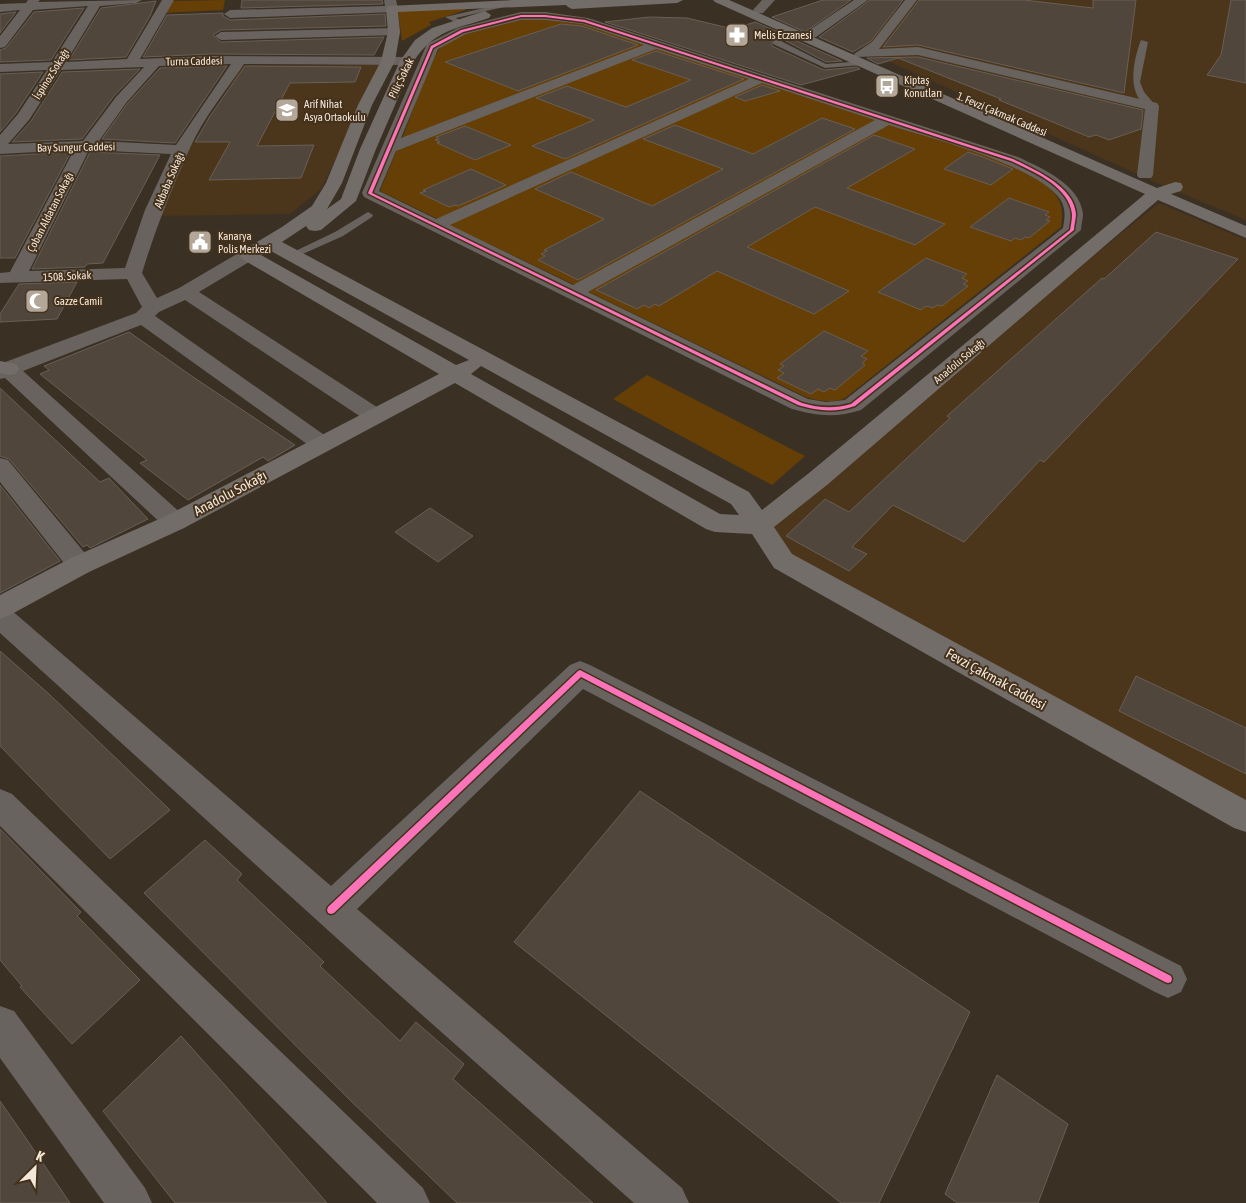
<svg xmlns="http://www.w3.org/2000/svg" width="1246" height="1203" viewBox="0 0 1246 1203" font-family="'Asap Condensed',sans-serif">
<style>
.built{fill:#4b351b}
.green{fill:#653f05}
.building{fill:#50463c;stroke:#695f55}
.lines{fill:none;stroke-linecap:round;stroke-linejoin:round}
.lane{fill:#68635f;fill-rule:evenodd}
.street{fill:#68635f;fill-rule:evenodd}
.secondary{fill:#726d68;fill-rule:evenodd}
.cycleway-casing{stroke:#44311b;stroke-width:3}
.cycleway{fill:#fb73b8;fill-rule:evenodd}
.labels{text-anchor:middle;stroke-width:4;stroke-linejoin:round;paint-order:stroke}
.far-poi-label{font-size:11px;fill:#f3e7da;stroke:#44311b;text-anchor:start}
.far-street-label{font-size:11px;fill:#f3e7da;stroke:#44311b}
.street-label{font-size:14px;fill:#f3e7da;stroke:#44311b}
</style>
<rect width="100%" height="100%" fill="#3b3024"/>
<g class="built">
<path d="M906,0H1246V220L1166,187L861,49Z"/>
<path d="M243,65H382L321,189L290,214L160,216L186,154Z"/>
<path d="M1159,203L1246,240V817L783,561L760,525Z"/>
</g>
<g class="green">
<path d="M225,0L223,10L162,13L169,1Z"/>
<path d="M463,7L466,10L429,22L431,25L402,41L398,11Z"/>
<path d="M544,18L580,23L648,45L402,140C407,126 434,52 441,47C462,29 517,19 544,18Z"/>
<path d="M656,47L753,79L440,220L380,191L398,147Z"/>
<path d="M760,81L880,120L577,286L447,224Z"/>
<path d="M889,123C933,137 1026,160 1055,194C1063,204 1063,216 1061,227L844,399C830,403 819,401 806,397L587,291Z"/>
<path d="M647,375L805,456L772,485L613,399Z"/>
</g>
<g class="building">
<path d="M242,0H382L383,4L241,8Z"/>
<path d="M823,0H851L805,32L772,17Z"/>
<path d="M870,0H903L871,41L853,52L819,37Z"/>
<path d="M919,0H1024L1093,8V0H1136L1124,93L918,45L883,47Z"/>
<path d="M1231,0H1246V83L1207,75L1221,55Z"/>
<path d="M156,1L150,16L126,57L69,60L101,8Z"/>
<path d="M84,8L51,60L0,62V50L6,48L34,12Z"/>
<path d="M16,12L0,33V14Z"/>
<path d="M223,13V16L230,20L385,14L386,26L221,30L213,35L221,42L384,37L374,55L211,54L143,57L167,15Z"/>
<path d="M649,17L687,18L733,29L755,22L778,32L772,39V46L824,70L857,67L860,69L801,85L605,22Z"/>
<path d="M561,24L582,26L638,45L518,91L445,62Z"/>
<path d="M788,37L842,61L826,62L784,40Z"/>
<path d="M656,51L744,79L565,159L532,146L594,120L536,98L567,86L626,107L691,80L632,60Z"/>
<path d="M918,57L1143,110L1141,129L1109,140L1096,135L1089,137L999,100L1001,99L898,58L878,64L867,58Z"/>
<path d="M227,66L175,143L102,139L127,104L160,68Z"/>
<path d="M245,66L361,67L355,82L290,83L257,146L314,145L301,178L209,180L230,142H195L210,116Z"/>
<path d="M140,69L114,96L82,139L12,142L31,121L62,72Z"/>
<path d="M43,72L16,113L0,132V74Z"/>
<path d="M762,85L780,91L745,101L735,97Z"/>
<path d="M822,118L855,129L578,280L538,260L545,256L541,254L547,251L544,250L604,219L535,189L571,172L652,206L723,169L643,139L675,125L753,154Z"/>
<path d="M465,126L511,145L475,160L437,143L440,142L435,140L439,139L436,137Z"/>
<path d="M874,135L915,149L847,188L945,224L915,245L815,207L747,247L849,291L814,314L717,271L659,306L655,304L649,308L644,305L637,309L596,290Z"/>
<path d="M71,152L15,258H0V156Z"/>
<path d="M90,152L160,155L103,263L87,264L85,267L32,269Z"/>
<path d="M968,152L983,157L1013,169L991,185L944,169Z"/>
<path d="M471,169L506,185L458,206L455,205L449,207L420,193L426,191L423,190Z"/>
<path d="M1009,198L1049,212L1045,215L1050,217L1046,220L1050,221L1029,238L1025,237L1021,240L1015,238L1011,241L970,227Z"/>
<path d="M1156,232L1238,259L1044,462L1040,460L964,542L893,505L852,547L867,554L849,571L786,536L825,499L849,512L950,418L947,416L1102,278L1104,279Z"/>
<path d="M926,258L967,274L962,278L968,281L963,284L968,286L942,306L937,305L933,308L926,306L921,310L878,292Z"/>
<path d="M77,282L57,319L0,322V314L19,284Z"/>
<path d="M824,331L868,351L861,356L867,359L862,363L865,365L835,390L830,388L824,392L818,389L811,394L777,378L784,373L778,370L784,366L780,364Z"/>
<path d="M129,332L193,377L295,445L268,461L263,457L188,500L140,463L147,460L40,374L49,370L44,366Z"/>
<path d="M0,388L100,482L109,478L148,519L90,548L87,545L83,547L9,459L0,456Z"/>
<path d="M0,485L60,561L0,593Z"/>
<path d="M430,508L473,536L438,562L395,532Z"/>
<path d="M0,651L49,694L170,810L110,859L0,746Z"/>
<path d="M1136,676L1246,728V774L1119,711Z"/>
<path d="M640,791L970,1012L879,1203H841L514,942Z"/>
<path d="M0,829L81,912L77,916L140,980L72,1044L20,987L22,986L0,960Z"/>
<path d="M205,840L242,874L237,880L324,962L320,966L400,1041L416,1022L464,1064L453,1079L593,1203H457L350,1100L144,893Z"/>
<path d="M181,1036L231,1092L327,1203H175L103,1111Z"/>
<path d="M997,1075L1068,1124L1038,1203H957L945,1194Z"/>
<path d="M0,1101L25,1137L70,1203H0Z"/>
</g>
<g class="lines">
<g class="lane">
<path d="M506,3L508,4V6L456,18L463,22L459,24L445,17Z"/>
<path d="M784,29L791,31L781,41L826,64L862,61L866,63L862,65L825,68L773,44V40Z"/>
<path d="M1141,40L1148,42L1140,82L1144,92L1156,106L1152,109C1125,98 1133,61 1141,40Z"/>
<path d="M368,212L373,215L372,217L343,236L296,257H288L287,255L335,232Z"/>
</g>
<g class="street">
<path d="M28,0H40L38,2L142,0L136,3L100,6L66,62L127,59L162,0H174L140,59L211,56L407,57L414,61L407,65L244,64C226,91 203,118 190,148C172,188 155,230 142,273L157,298L179,288L242,251L248,250L254,251L257,255L254,259L199,292L383,411L386,416L383,421L375,423L367,421L185,300L159,312L155,316L330,439L334,444L330,449L322,451L314,449L141,325L23,371L184,516L188,522L184,528L175,531L166,528L5,378L0,379V364L136,313L142,307L127,279L0,283V273L10,272L74,150L0,154V135L18,114L47,70L0,72V64L52,62L88,6L33,10L5,47L0,48V36L20,10L0,12V4L26,3ZM231,64L176,145L99,141L126,103L159,66ZM144,67L116,97L83,141L8,144L29,120L61,70ZM89,150L171,154L145,210L125,268L29,271Z"/>
<path d="M384,0H396L398,9L396,12L230,18L224,14L230,10L385,6Z"/>
<path d="M762,0H775L763,13H755L753,10Z"/>
<path d="M854,0H868L816,37H808L806,34L808,31Z"/>
<path d="M905,0H917L879,49L918,47L1157,103L1159,106L1153,175L1151,178H1139L1137,175L1145,109L918,55L855,57L854,54L872,42Z"/>
<path d="M521,12H545L588,18L1018,157C1041,168 1080,184 1083,214C1083,219 1081,225 1081,230L861,410C836,418 817,416 792,409L364,197L362,193L427,44L458,28ZM521,20H545L582,24L644,45L401,138L438,49L466,34ZM656,49L749,79L436,219L379,191L396,151ZM762,83L875,120L573,285L450,225ZM889,125C930,138 1036,165 1060,199C1066,208 1065,217 1063,228L845,400L826,402L808,399L588,292Z"/>
<path d="M394,28L400,32L398,35L221,40L215,36L221,32Z"/>
<path d="M0,458L8,460L89,558L93,565L89,572L80,575L71,572L0,482Z"/>
<path d="M0,606L10,609L331,886L570,665L580,661L590,665L1181,966L1187,979L1181,992L1168,998L1155,992L583,689L357,909L682,1188L689,1203H634L394,990L0,633Z"/>
<path d="M0,789L12,794L423,1188L430,1203H377L0,826Z"/>
<path d="M0,1006L14,1011L145,1188L152,1203H104L0,1058Z"/>
</g>
<g class="secondary">
<path d="M513,0H683L677,3L572,9L568,7L566,5L398,12L400,32L395,61L372,105L342,183L327,209L341,199L360,149L400,61L415,40L432,28L485,11L491,15L489,18C456,29 434,30 414,61L376,149L356,201L321,230L315,231L309,230L306,226L282,242L749,492L762,510L809,473L1145,194L715,2L713,0H729L1157,188L1175,182L1181,183L1183,187L1181,191L1171,194L1246,226V238L1158,200L827,485L774,527L792,554L1246,800V832L1234,828L774,568L752,534L715,532L706,529L455,383L184,528L89,572L10,615L0,619V595L71,558L166,516L439,374L242,259L239,255L242,251L282,227L312,206L326,183L358,105L381,61L388,32L386,9L388,6ZM269,250L469,360L456,365L261,255ZM481,366L731,504L739,515L720,514L471,374Z"/>
<path d="M0,361L16,364L19,369L16,374L8,375L0,373Z"/>
</g>
<g class="cycleway-casing">
<g id="cycleway">
<path d="M521,15H545L585,20L1013,159C1035,170 1074,186 1076,214C1076,219 1074,225 1074,230L855,406C834,413 819,411 798,405L369,194L368,193L431,46L461,30ZM521,17H545L584,22L1011,161C1032,171 1069,186 1072,214C1072,219 1071,225 1070,230L851,404C834,409 819,408 802,403L372,193L433,48L463,32Z"/>
<path d="M580,670L1171,976L1172,979L1171,982L1168,983L1165,982L581,677L334,913L331,914L328,913L327,910L328,907L578,671Z"/>
</g>
</g>
<use href="#cycleway" class="cycleway"/>
</g>
<defs>
<g id="pharmacy-square" transform="scale(1.25)"><rect x="-9" y="-9" width="18" height="18" rx="4" fill="#b3a79a" stroke="#44311b"/><path d="M-2-6h4v4h4v4h-4v4h-4v-4h-4v-4h4Z" fill="#fff"/></g>
<g id="bus-square" transform="scale(1.25)"><rect x="-9" y="-9" width="18" height="18" rx="4" fill="#b3a79a" stroke="#44311b"/><path d="M-5-6H5V4H4V6H2V4H-2V6H-4V4H-5ZM-3.5-4V0h7V-4ZM-3.5 1.2v1.5H-2V1.2ZM2 1.2v1.5H3.5V1.2Z" fill="#fff"/></g>
<g id="school-square" transform="scale(1.25)"><rect x="-9" y="-9" width="18" height="18" rx="4" fill="#b3a79a" stroke="#44311b"/><path d="M0-5L7-2L0 1L-7-2ZM-4 1L0 2.5L4 1V4Q0 6-4 4Z" fill="#fff"/></g>
<g id="civic-square" transform="scale(1.25)"><rect x="-9" y="-9" width="18" height="18" rx="4" fill="#b3a79a" stroke="#44311b"/><path d="M-.6-6.5H3V-4.5H.6V-3L4-1V1h2V6H-6V1h2V-1L-.6-3ZM-1.2 2.5V6h2.4V2.5Z" fill="#fff"/></g>
<g id="mosque-square" transform="scale(1.25)"><rect x="-9" y="-9" width="18" height="18" rx="4" fill="#b3a79a" stroke="#44311b"/><path d="M3.5-4.9A6 6 0 1 0 3.5 4.9A5 5 0 1 1 3.5-4.9Z" fill="#fff"/></g>
</defs>
<g fill-rule="evenodd">
<use href="#pharmacy-square" x="737" y="35"/>
<use href="#bus-square" x="887" y="86"/>
<use href="#school-square" x="287" y="110"/>
<use href="#civic-square" x="200" y="242"/>
<use href="#mosque-square" x="37" y="301"/>
</g>
<g class="labels">
<g class="far-poi-label">
<text x="754" y="39">Melis Eczanesi</text>
<text x="904" y="84">Kiptaş<tspan x="904" dy="13">Konutları</tspan></text>
<text x="304" y="108">Arif Nihat<tspan x="304" dy="13">Asya Ortaokulu</tspan></text>
<text x="218" y="240">Kanarya<tspan x="218" dy="13">Polis Merkezi</tspan></text>
<text x="54" y="305">Gazze Camii</text>
</g>
<g class="far-street-label">
<text transform="translate(194 61) rotate(-1)" y="4">Turna Caddesi</text>
<text transform="translate(51 74) rotate(-58)" y="4">İspinoz Sokağı</text>
<text transform="translate(401 78) rotate(-64)" y="4">Piliç Sokak</text>
<text transform="translate(1002 114) rotate(23)" y="4">1. Fevzi Çakmak Caddesi</text>
<text transform="translate(76 147) rotate(-1)" y="4">Bay Sungur Caddesi</text>
<text transform="translate(169 180) rotate(-67)" y="4">Akbaba Sokağı</text>
<text transform="translate(50 212) rotate(-63)" y="4">Çoban Aldatan Sokağı</text>
<text transform="translate(67 276) rotate(-3)" y="4">1508. Sokak</text>
<text transform="translate(959 361) rotate(-40)" y="4">Anadolu Sokağı</text>
</g>
<g class="street-label">
<text transform="translate(230 493) rotate(-28)" y="5">Anadolu Sokağı</text>
<text transform="translate(996 679) rotate(29)" y="5">Fevzi Çakmak Caddesi</text>
</g>
</g>
<g transform="translate(35 1168) rotate(24)" stroke="#44311b" stroke-width="4" paint-order="stroke">
<path d="M0-4L9 19L0 12L-9 19Z" fill="#f3e7da"/>
<text y="-8" font-size="14" font-weight="bold" text-anchor="middle" fill="#f3e7da">K</text>
</g>
</svg>
